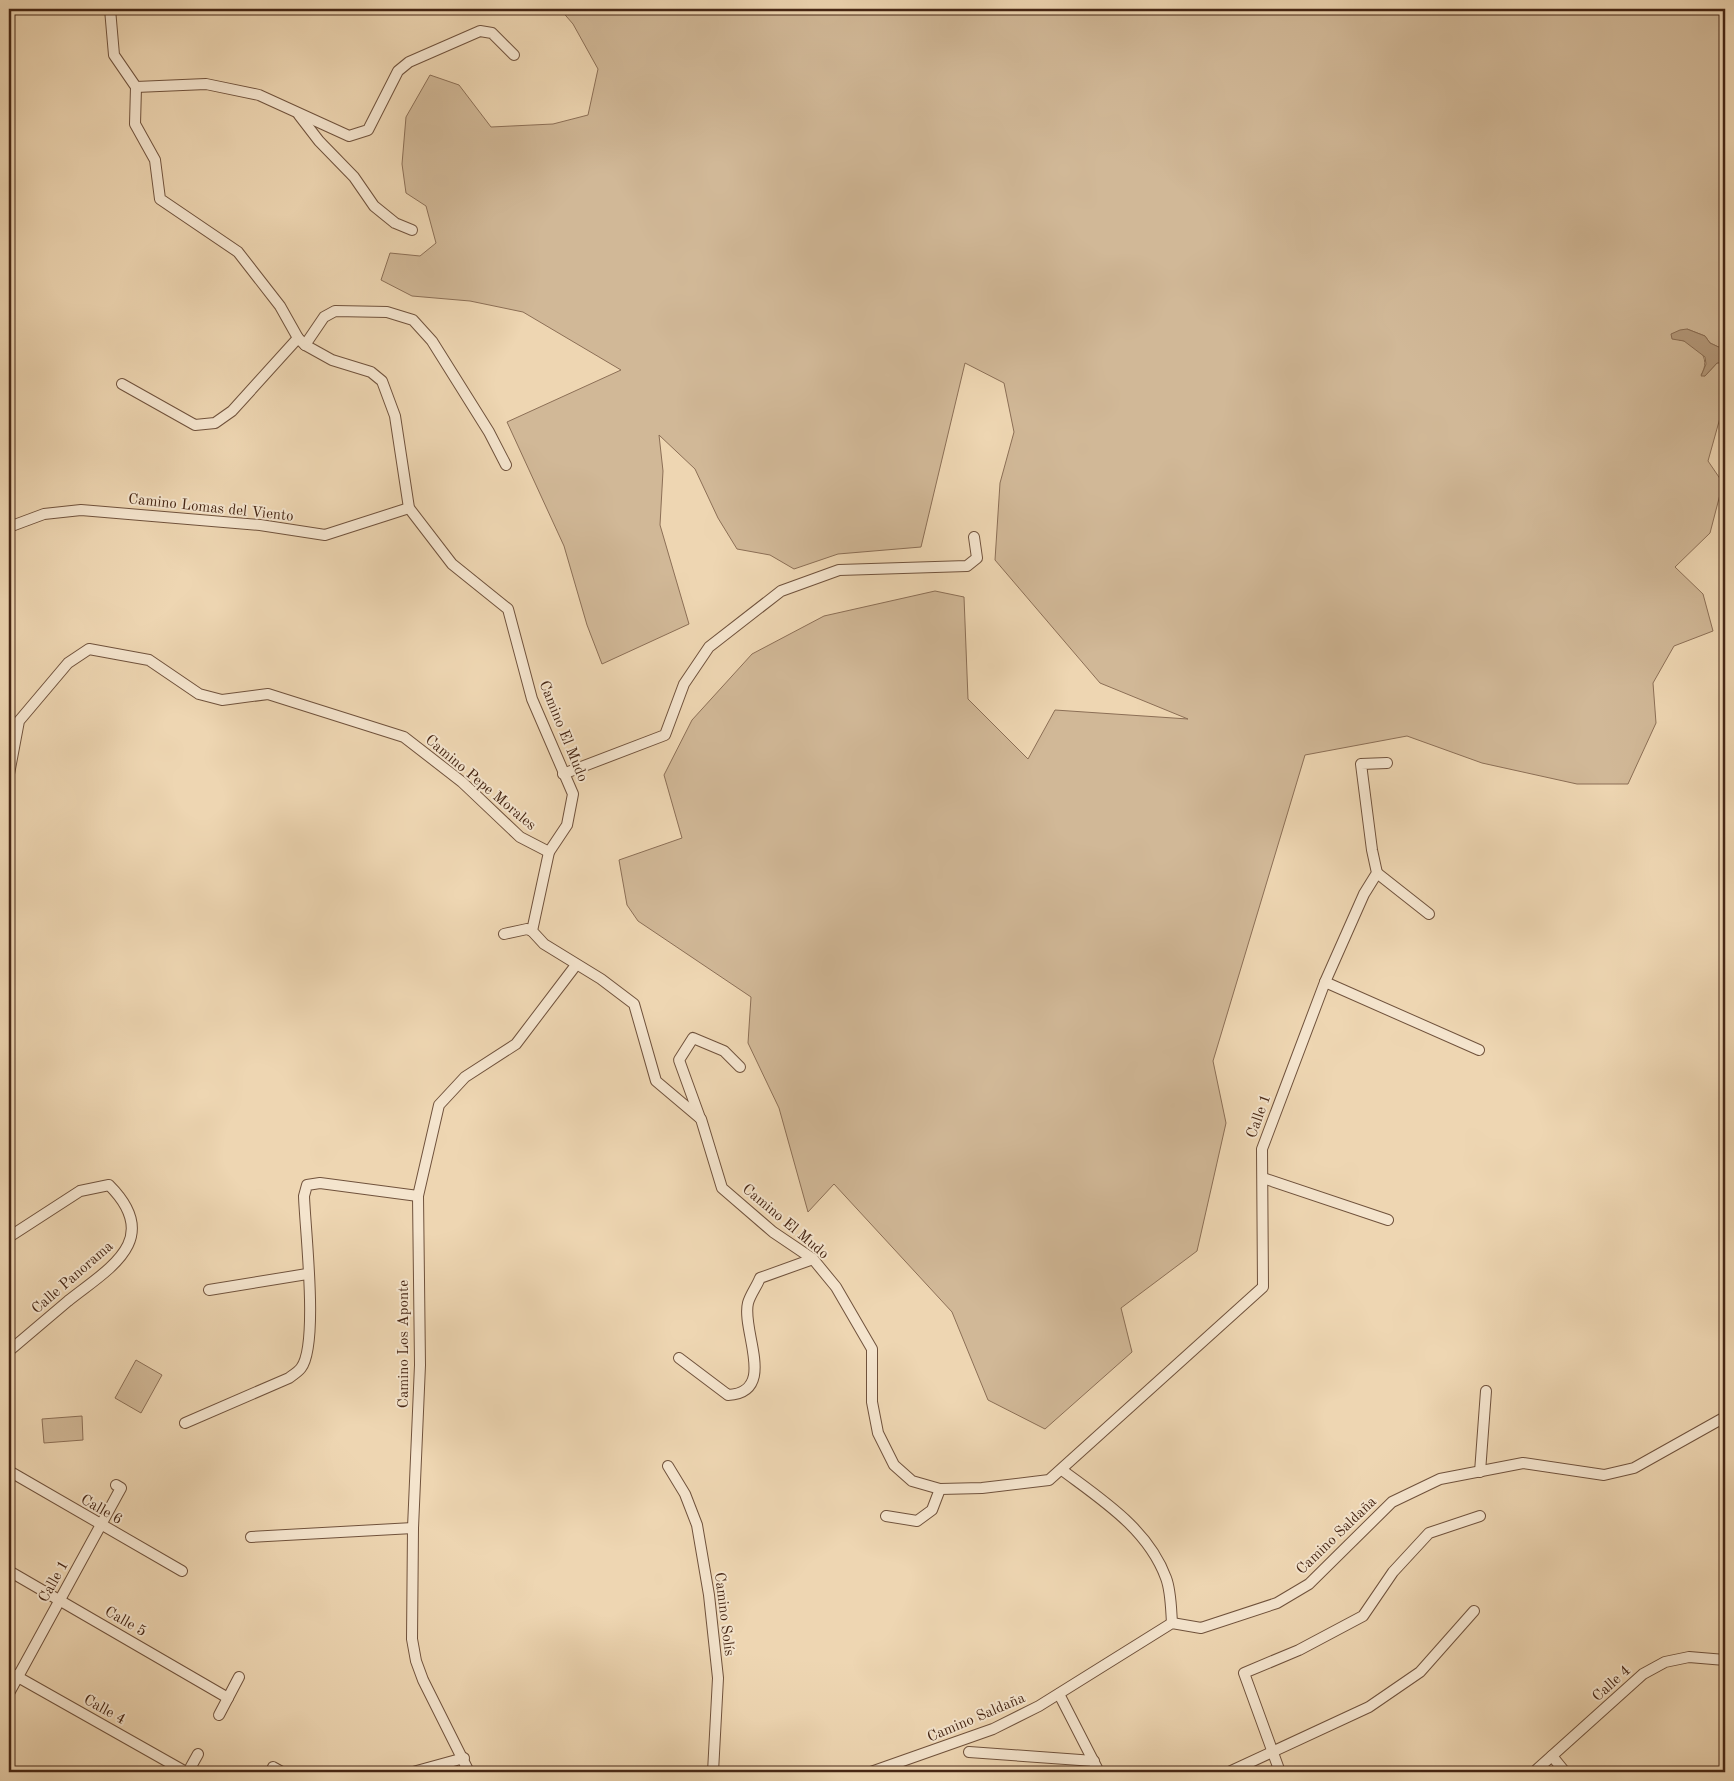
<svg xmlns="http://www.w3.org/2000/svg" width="1734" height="1781" viewBox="0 0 1734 1781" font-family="'Old Standard TT',serif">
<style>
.green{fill:#d1b897;stroke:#8c6f56}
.water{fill:#b59a7c;stroke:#896c52}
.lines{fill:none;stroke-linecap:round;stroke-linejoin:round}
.minor-casing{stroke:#70523c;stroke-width:12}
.minor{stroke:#f4e4cd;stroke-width:10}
.labels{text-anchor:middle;stroke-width:4;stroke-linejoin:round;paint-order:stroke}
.street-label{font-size:15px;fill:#462614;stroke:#f4e4cd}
</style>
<rect width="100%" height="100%" fill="#eed6b2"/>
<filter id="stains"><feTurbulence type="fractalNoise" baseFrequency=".004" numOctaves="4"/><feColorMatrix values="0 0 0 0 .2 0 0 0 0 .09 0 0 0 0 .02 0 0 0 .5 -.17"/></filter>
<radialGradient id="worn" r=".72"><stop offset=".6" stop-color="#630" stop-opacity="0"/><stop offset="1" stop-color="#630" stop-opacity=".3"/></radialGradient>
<g class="green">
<path d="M560,9H1725V350L1710,343L1705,336L1687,329L1679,340C1697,342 1712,358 1701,375L1705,376L1717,363L1725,362V400L1708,461L1723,483L1710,533L1675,567L1703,594L1713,631L1674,646L1653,683L1656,723L1628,784H1577L1482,763L1407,736L1305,755L1213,1061L1226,1123L1197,1251L1121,1308L1132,1352L1045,1429L988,1400L952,1312L834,1184L808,1212L779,1108L748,1043L751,997L638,921L627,905L619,860L682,838L664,775L692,720L752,654L824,616L935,591L964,597L968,699L1028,759L1055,710L1188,719L1100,683L995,560L1000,483L1014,432L1004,383L965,363L921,547L838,554L794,569L770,555L737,549L718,518L695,469L659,435L663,471L660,525L689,624L602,664L587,625L564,546L507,422L621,370L523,312L470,301L412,296L381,280L390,253L420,256L436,243L426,206L406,193L402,164L406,117L430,75L459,85L491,127L553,124L588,115L598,69L573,24Z"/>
<path d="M136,1360L162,1375L141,1413L115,1398Z"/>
<path d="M82,1416L83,1440L44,1443L42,1419Z"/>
</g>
<path class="water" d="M1687,329L1705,336L1710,343L1725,350V362L1717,363L1705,376H1701L1706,364L1705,357L1684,341L1672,339L1671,334L1680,330Z"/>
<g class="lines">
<g class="minor-casing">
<g id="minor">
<path d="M110,9L114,55L136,87L135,124L155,160L160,199L238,252L280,306L298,338L305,345L332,360L371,372L382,381L395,416L409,508L452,564L508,609L532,699L573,794L567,825L549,852L532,931L544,944L601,979L634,1004L656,1081L701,1119L722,1188L773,1232L813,1259L836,1287L872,1349V1402L878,1433L894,1465L912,1481L940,1489L982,1488L1049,1480L1263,1287L1262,1149L1325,982L1364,894L1377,873L1372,850L1361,764L1387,763"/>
<path d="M136,87L206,84L259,95L349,136L368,130L398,71L409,62L480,31L492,33L514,55"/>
<path d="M299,115L319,141L354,177L374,206L395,223L412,230"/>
<path d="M305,345L324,317L335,311L387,312L413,320L432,341L489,432L506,465"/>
<path d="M122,384L195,425L215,423L232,411L298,338"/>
<path d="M9,527L44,514L81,510L260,525L325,535L409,508"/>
<path d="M9,774L19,721L68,663L89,649L149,660L199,694L222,700L268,694L404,737L462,782L520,837L549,852"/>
<path d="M563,774L665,735L684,684L709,647L781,591L839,570L967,566L977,558L974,537"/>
<path d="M1377,873L1429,914"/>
<path d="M504,934L527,929L532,931"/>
<path d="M1325,982L1479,1050"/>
<path d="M700,1118L679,1060L693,1038L724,1051L740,1067"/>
<path d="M1263,1178L1388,1220"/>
<path d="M9,1237L80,1191L109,1185C164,1240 108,1269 68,1301C48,1318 28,1335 9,1351"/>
<path d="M209,1290L307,1274"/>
<path d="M679,1358L728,1395C778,1392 741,1331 748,1303C750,1295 757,1286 760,1278L813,1259"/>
<path d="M185,1423L289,1378C293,1375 298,1372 301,1368C319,1345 305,1229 304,1196L307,1185L320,1183L418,1196"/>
<path d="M668,1466L685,1494L697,1525L709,1595L718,1678L713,1772"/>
<path d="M1062,1470C1102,1500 1148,1529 1166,1578C1171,1591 1171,1609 1172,1623"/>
<path d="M9,1471L182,1571"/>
<path d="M1480,1472L1486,1391"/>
<path d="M886,1516L917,1521L932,1510L940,1489"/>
<path d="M251,1537L413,1528"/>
<path d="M9,1571L228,1698"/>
<path d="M9,1672L186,1772"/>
<path d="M9,1693L121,1488L116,1485"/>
<path d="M1059,1694L1099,1772"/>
<path d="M219,1715L239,1677"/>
<path d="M969,1752L1094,1761"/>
<path d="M1552,1756L1565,1772"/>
<path d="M188,1772L198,1754"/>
<path d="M271,1772L273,1767L282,1772"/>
<path d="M413,1772L464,1758"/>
<path d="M469,1772L423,1680L416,1661L412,1639L413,1528L420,1365L418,1196L439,1105L465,1077L516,1044L576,965"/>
<path d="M871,1772L993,1729L1039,1706L1172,1623L1201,1628L1277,1603L1309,1584L1392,1502L1440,1479L1523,1463L1604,1475L1634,1468L1725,1417"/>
<path d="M1229,1772L1369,1707L1420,1672L1474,1611"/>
<path d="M1280,1772L1244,1673L1299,1650L1363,1616L1393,1572L1429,1533L1480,1516"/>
<path d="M1534,1772L1643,1674L1665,1662L1689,1657L1725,1660"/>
</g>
</g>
<use href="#minor" class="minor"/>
</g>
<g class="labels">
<g class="street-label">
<text transform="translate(211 507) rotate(6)" y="5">Camino Lomas del Viento</text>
<text transform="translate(564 731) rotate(68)" y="5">Camino El Mudo</text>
<text transform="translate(481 782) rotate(40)" y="5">Camino Pepe Morales</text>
<text transform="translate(1258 1116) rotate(-70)" y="5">Calle 1</text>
<text transform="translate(786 1221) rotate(40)" y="5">Camino El Mudo</text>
<text transform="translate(72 1277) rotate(-41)" y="5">Calle Panorama</text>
<text transform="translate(403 1344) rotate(-90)" y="5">Camino Los Aponte</text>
<text transform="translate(102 1509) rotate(30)" y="5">Calle 6</text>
<text transform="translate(1336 1535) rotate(-44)" y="5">Camino Saldaña</text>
<text transform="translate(53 1581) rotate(-61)" y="5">Calle 1</text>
<text transform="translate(725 1614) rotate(83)" y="5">Camino Solís</text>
<text transform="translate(126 1621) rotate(30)" y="5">Calle 5</text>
<text transform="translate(1611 1683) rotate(-42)" y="5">Calle 4</text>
<text transform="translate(105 1709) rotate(29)" y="5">Calle 4</text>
<text transform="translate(976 1717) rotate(-23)" y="5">Camino Saldaña</text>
</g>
</g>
<rect width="1734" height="1781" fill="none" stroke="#eed6b2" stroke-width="30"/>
<rect x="10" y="10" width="1714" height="1761" fill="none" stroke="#462614" stroke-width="2.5"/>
<rect x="15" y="15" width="1704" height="1751" fill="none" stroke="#462614"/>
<rect width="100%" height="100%" filter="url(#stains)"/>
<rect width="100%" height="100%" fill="url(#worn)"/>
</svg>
